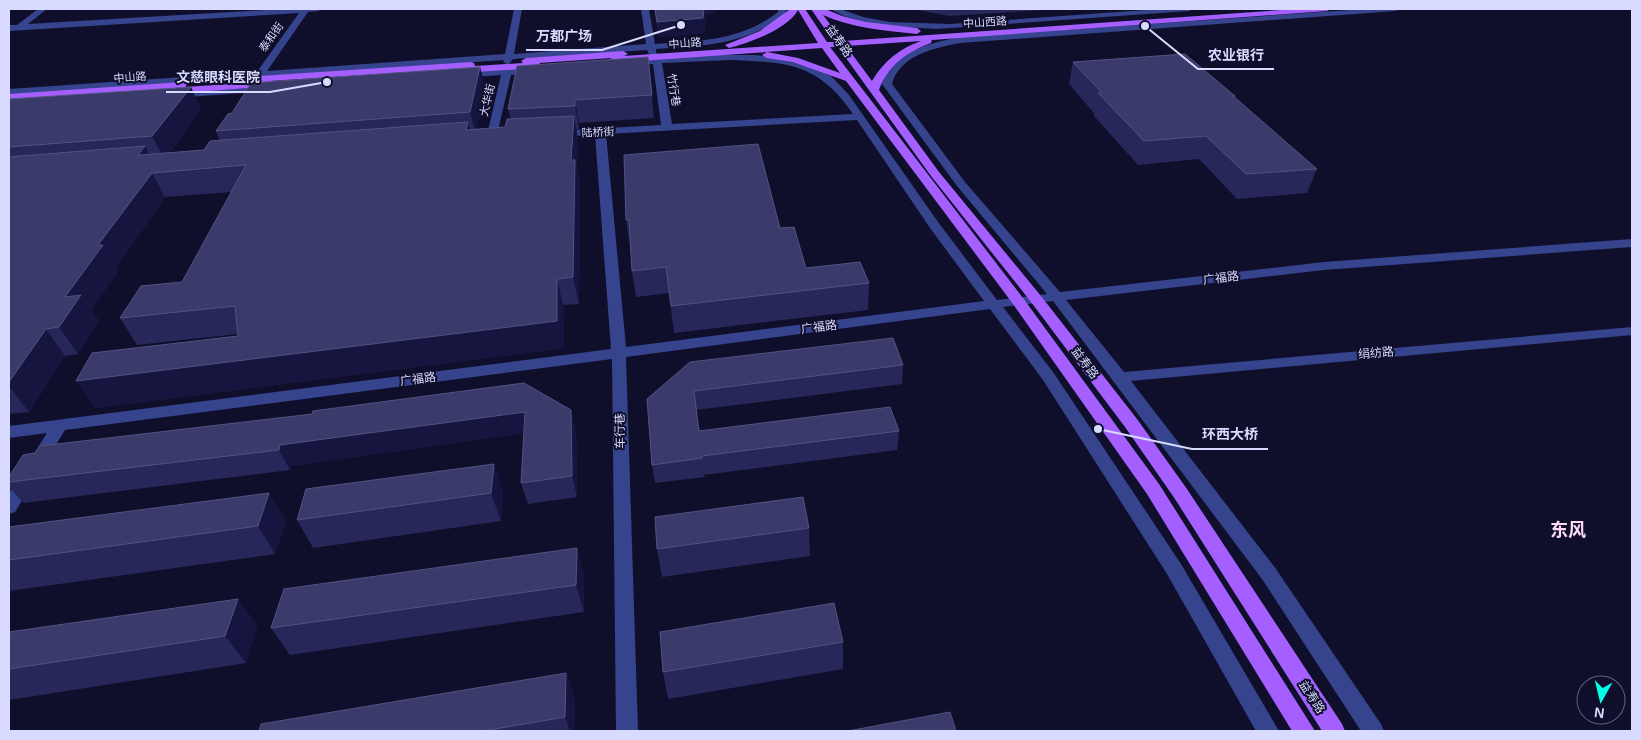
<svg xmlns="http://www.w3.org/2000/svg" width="1641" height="740" viewBox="0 0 1641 740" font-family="Arial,'Noto Sans SC',sans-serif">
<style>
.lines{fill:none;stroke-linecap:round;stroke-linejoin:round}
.minor{fill:#36438d;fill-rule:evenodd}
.major{fill:#a65fff;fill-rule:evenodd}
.wall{fill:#272759}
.shaded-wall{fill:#16153f}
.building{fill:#3a3a6b;stroke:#535382}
.labels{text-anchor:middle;stroke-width:4;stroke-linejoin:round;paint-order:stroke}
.far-street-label{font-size:11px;fill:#d8dbff;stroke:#0f0f2b}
.street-label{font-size:12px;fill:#d8dbff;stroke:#0f0f2b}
.near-quarter-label{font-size:18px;font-weight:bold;fill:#ffdaf8;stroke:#0f0f2b}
.leader{fill:none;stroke:#d8dbff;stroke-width:2}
.callout-dot{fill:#d8dbff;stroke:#0f0f2b;stroke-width:2}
.callout-label{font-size:14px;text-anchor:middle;font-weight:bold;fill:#d8dbff;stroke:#0f0f2b;stroke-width:4;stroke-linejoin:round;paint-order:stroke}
</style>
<rect width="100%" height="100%" fill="#0f0f2b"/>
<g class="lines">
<g class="minor">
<path d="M38,9H47L28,24L282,9H322L318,11L308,12L267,71L505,54L514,9H522L514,54L646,44L641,9H649L655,44C700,41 741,41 778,12V9H786L785,15C746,45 703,46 656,49V53L659,54L661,58L702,55H755L780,58L807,65L831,76L849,95L938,222L997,300L1047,294L957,186L882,84C893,51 930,43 960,37L1365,9H1400L1396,11L960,43C934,48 900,55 892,84L965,182L1060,292L1324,262L1632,239V247L1324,270L1066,300L1124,372L1632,327V335L1131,381L1276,569L1381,724L1384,731H1361L1262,579L1053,301L1003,307L1053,372L1181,564L1279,731H1256L1167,574L1043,380L990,309L626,357L638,731H616L612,359L65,430L15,512L9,514V493L47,433L9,438V426L611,349L595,135L556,137L551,134L556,131L661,125L653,64L629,66L624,63L629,60L652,59V55L649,54L647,50L513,59L509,64L512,69L536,67L541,70L536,73L511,75L496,139L491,142L486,139L501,75L462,78L457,75L462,72L503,69L507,64L503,62L504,60L263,77L257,82L254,81L253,78L9,95V89L257,72L299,13L9,31V25H17ZM729,60C787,62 818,63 853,114L672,124L662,63ZM857,120L930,228L984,301L626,347L606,134Z"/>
<path d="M830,9H840L863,17L890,22L950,24L1160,9H1193L1189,11L936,29L876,25L844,16Z"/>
<path d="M267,86L272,89L270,91L175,98L170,95L175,92Z"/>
</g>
<path class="major" d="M790,9H805L827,42H834L811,9H825L842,16L866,22L917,28L921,31L917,34C886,31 852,28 823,15L843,41L1296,9H1331L1327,11L932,40L931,43C907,52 888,65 879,90L939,172L1041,296L1137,419L1187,489L1342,724L1345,731H1322L1175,499L1125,427L1031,302L931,176L838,47H830L1023,298L1159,484L1315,731H1292L1147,494L1013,304L846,81L793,62L767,58L762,55L767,52L798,58L840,73L822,48L613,63L608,60L612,58L539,63L542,65L537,68L460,73L457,72L456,69L270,81L275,84L273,86L171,94L166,91L168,89L9,100V94L182,82L187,85L185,87L260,82L255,79L260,76L471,62L474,63L475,66L523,63L521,61L526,58L623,51L628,54L624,56L818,43L798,10C788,29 749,43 729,48L725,45L760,31ZM921,41C900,48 883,62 872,81L846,46Z"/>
</g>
<g class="wall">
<path d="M654,9H719L706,16L704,33L659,37Z"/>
<path d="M912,9H1047L1046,10L949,16Z"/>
<path d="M648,57L654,118L579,123V129H576L578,139L577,168L580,184L579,304L563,305L564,348L95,408L238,336V334L137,345L120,318L182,282L232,192L165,197L116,268L118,271L91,310L99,321L78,354L65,356L29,412L9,414V99L201,109L170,153L204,150L220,141L216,131L486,89L477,129L505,127L511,119L508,109Z"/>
<path d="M1073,62L1235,96V97L1317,169L1307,193L1237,199L1199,159L1138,165L1094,116V113L1069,84Z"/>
<path d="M626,220L780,228L806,268L869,283L868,310L674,333L669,293L636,297L632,271L630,245Z"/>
<path d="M690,362L903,365L902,384L696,410L699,431H899L897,450L704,475L705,477L655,483L652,465Z"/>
<path d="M576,430L577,497L528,504L521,483L524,433L291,466L290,470L23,503L10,488L9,490V469L12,472L23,455Z"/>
<path d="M503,491L501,521L313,548L297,520Z"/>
<path d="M286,521L275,554L9,591V527Z"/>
<path d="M809,528L810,556L662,577L657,549Z"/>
<path d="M584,576V612L290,655L271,628Z"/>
<path d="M238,599L257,626L246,663L9,700V632Z"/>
<path d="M843,642V669L668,699L663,672Z"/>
<path d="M566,673L575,700L574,731H259Z"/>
</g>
<g class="shaded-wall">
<path d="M704,9H719L706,16L704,33L659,37L657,22Z"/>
<path d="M648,57L651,79L654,118L652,95Z"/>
<path d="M480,67L486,89L476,135L470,112Z"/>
<path d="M191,87L201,109L165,160L152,136Z"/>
<path d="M575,100L579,123V129L575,106Z"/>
<path d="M574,116L578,139L577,168L580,184L579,304L573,277L571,160Z"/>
<path d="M468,122L474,145L466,130Z"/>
<path d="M145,146L157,170L152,173L165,197L116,268L118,271L91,310L99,321L78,354L59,327L65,297L98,245L138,155Z"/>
<path d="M557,279L563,305L564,348L95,408L76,381Z"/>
<path d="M46,329L65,356L29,412L9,386V382Z"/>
<path d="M571,410L576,430L577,497L572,476Z"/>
<path d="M525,412L531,432L291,466L290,470L279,450L280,445Z"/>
<path d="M494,464L503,491L501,521L491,493Z"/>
<path d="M9,469L16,478L9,482Z"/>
<path d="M269,493L286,521L275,554L258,526Z"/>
<path d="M577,548L584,576V612L576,585Z"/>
<path d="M238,599L257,626L246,663L225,636Z"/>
<path d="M566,673L575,700L574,731H570L565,717Z"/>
</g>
<g class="building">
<path d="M655,9H704L703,18L657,22Z"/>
<path d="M1185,54L1235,96H1233L1317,169L1246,174L1206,136L1144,141L1098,93H1102L1073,62Z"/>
<path d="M648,57L652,95L575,100V106L508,109L517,66Z"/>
<path d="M480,67L470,112L216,131L228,114L232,113L251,83Z"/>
<path d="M191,87L152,136L9,147V99Z"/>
<path d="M574,116L571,160H575L573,277L557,279V321L76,381L92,353L238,336L235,306L120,318L141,286L182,282L246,165L152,173L98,245H103L65,297L81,295L59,327L46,329L9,382V157L145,146L138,155H140L204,150L210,141L468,122L466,130L505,127L507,119Z"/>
<path d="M758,144L780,228L794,227L806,268L860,262L869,283L671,306L666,267L632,271L629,220H626L624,155Z"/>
<path d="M893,338L903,365L694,391L699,431L890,407L899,431L702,456V458L652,465L647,399L690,362Z"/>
<path d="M524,383L571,410L572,476L521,483L525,412L280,445L279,450L9,482V477L23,455L35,453L40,446L312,414L313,411Z"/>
<path d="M494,464L491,493L297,520L306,489Z"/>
<path d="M269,493L258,526L9,560V527Z"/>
<path d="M803,497L809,528L657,549L655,517Z"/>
<path d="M577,548L576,585L271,628L284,589Z"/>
<path d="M238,599L225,636L9,669V632Z"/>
<path d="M834,603L843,642L663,672L660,632Z"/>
<path d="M566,673L565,717L483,731H259L261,724Z"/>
<path d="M950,712L956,731H848Z"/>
</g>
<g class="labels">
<g class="far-street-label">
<text transform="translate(985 22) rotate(-4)" y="4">中山西路</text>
<text transform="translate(271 37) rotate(-55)" y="4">泰和街</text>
<text transform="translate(685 43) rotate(-4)" y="4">中山路</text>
<text transform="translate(130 77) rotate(-4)" y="4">中山路</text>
<text transform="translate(674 90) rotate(81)" y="4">竹行巷</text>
<text transform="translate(487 100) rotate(-77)" y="4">大华街</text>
<text transform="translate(598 132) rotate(-3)" y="4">陆桥街</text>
</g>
<g class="street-label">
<text transform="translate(839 41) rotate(54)" y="4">益寿路</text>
<text transform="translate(1221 278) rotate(-7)" y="4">广福路</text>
<text transform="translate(819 327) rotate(-7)" y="4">广福路</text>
<text transform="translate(1376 353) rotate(-5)" y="4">绢纺路</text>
<text transform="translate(1085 363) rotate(53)" y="4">益寿路</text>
<text transform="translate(418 379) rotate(-7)" y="4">广福路</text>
<text transform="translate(620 431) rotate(-91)" y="4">车行巷</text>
<text transform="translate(1312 697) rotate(57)" y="4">益寿路</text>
</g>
<g class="near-quarter-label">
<text x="1568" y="536">东风</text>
</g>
</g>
<path class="leader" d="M681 25L602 50H526M1145 26L1198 69H1274M327 82L270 92H166M1098 429L1192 449H1268"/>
<g class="callout-dot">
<circle cx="681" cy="25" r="5"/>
<circle cx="1145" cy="26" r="5"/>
<circle cx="327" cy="82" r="5"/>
<circle cx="1098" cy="429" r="5"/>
</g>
<g class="callout-label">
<text x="564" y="41">万都广场</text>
<text x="1236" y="60">农业银行</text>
<text x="218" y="82">文慈眼科医院</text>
<text x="1230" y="439">环西大桥</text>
</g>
<rect width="1641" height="740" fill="none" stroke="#d8dbff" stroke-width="20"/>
<g transform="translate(1601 700) rotate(188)"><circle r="24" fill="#0f0f2b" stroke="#5f6180"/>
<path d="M0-4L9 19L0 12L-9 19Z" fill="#04ffe9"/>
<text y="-8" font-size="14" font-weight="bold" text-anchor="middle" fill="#d8dbff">N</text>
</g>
</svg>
